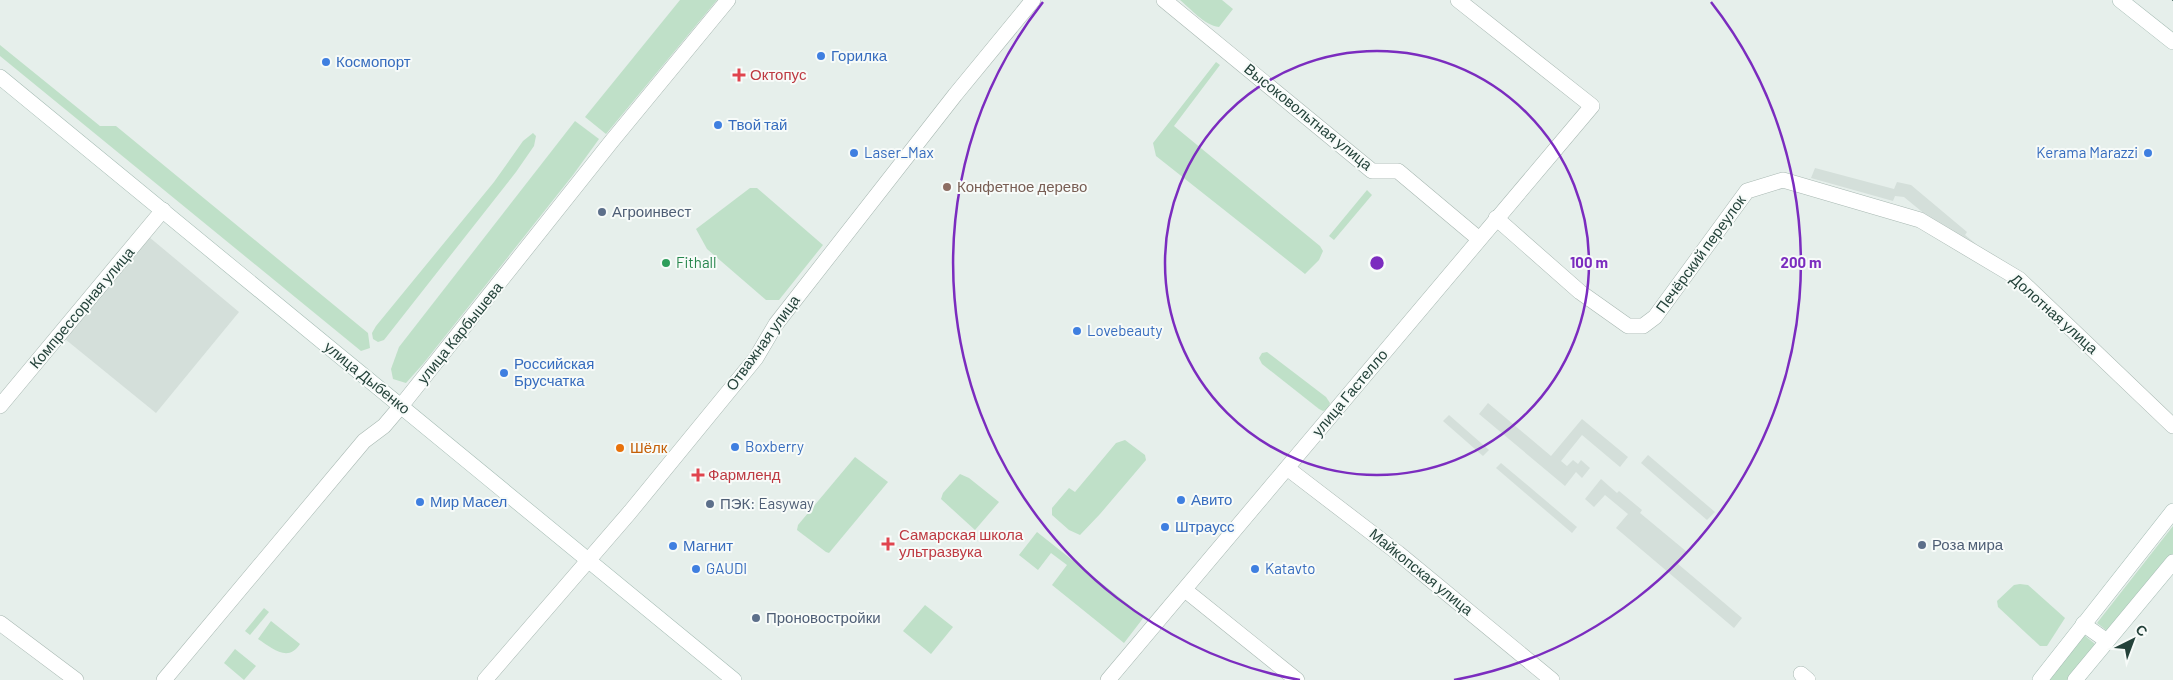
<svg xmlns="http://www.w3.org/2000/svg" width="2173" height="680" viewBox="0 0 2173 680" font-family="Barlow,sans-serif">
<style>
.built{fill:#d4dfda}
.green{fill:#bfe0c8}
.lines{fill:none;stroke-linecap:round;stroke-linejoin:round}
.minor-casing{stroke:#a8b8b2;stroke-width:16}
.tertiary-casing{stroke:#a8b8b2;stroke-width:16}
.secondary-casing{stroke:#a4bbb3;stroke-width:16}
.minor{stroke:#fff;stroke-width:15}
.tertiary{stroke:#fff;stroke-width:15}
.secondary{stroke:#fff;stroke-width:15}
.tram{stroke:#5f7d75;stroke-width:1}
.ring{fill:none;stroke:#7b2cbf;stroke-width:2.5}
.shop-dot{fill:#3f7fe0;stroke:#f7fbf9;stroke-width:2}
.health-dot{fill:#e0444e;stroke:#f7fbf9;stroke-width:2}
.education-dot{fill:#8d6e63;stroke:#f7fbf9;stroke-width:2}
.service-dot{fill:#5c6f8a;stroke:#f7fbf9;stroke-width:2}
.leisure-dot{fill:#2e9e5b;stroke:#f7fbf9;stroke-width:2}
.food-dot{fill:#e8710a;stroke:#f7fbf9;stroke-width:2}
.labels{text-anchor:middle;stroke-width:4;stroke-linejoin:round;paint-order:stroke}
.shop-label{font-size:15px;fill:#366cbe;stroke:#f7fbf9;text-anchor:start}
.health-label{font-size:15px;fill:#be3a42;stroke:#f7fbf9;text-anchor:start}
.street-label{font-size:15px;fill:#24423a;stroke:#f7fbf9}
.education-label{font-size:15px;fill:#785e54;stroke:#f7fbf9;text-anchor:start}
.service-label{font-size:15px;fill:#4e5e75;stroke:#f7fbf9;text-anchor:start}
.leisure-label{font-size:15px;fill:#27864d;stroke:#f7fbf9;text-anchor:start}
.food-label{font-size:15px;fill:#c56008;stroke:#f7fbf9;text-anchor:start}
.centre{fill:#7b2cbf;stroke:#f7fbf9;stroke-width:2.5}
.ring-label{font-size:15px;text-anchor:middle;font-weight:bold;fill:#7b2cbf;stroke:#f7fbf9;stroke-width:4;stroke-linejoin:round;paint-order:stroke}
</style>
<rect width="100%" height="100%" fill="#e6efeb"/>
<g class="built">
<path d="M1815,168L1894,189L1897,182L1911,185L1967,232L1965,235L1976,244L1970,251L1904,197L1895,196L1893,201L1811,178Z"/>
<path d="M149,237L239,312L156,413L65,339Z"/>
<path d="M1488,403L1551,456L1582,419L1628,457L1620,467L1582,435L1561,461L1567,466L1573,460L1578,464L1581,460L1590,468L1582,478L1576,472L1565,486L1479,414Z"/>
<path d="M1449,415L1489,450L1483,456L1443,421Z"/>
<path d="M1648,455L1715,512L1707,520L1641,463Z"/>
<path d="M1501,463L1577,527L1572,533L1496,468Z"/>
<path d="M1601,479L1617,493L1619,491L1642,510L1640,513L1687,552L1678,564L1742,618L1734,628L1616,528L1628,514L1605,495L1594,507L1585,499Z"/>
</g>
<g class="green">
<path d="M680,0H717L606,134L585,117Z"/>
<path d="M1180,0H1222L1233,9L1219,27C1204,25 1191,9 1180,0Z"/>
<path d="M0,45L100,126H116L368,333L370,348L361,351L0,56Z"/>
<path d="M1216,62L1220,65L1174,126L1320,246L1323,251L1319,260L1305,274L1156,156L1153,143Z"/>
<path d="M575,121L599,139L573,175L423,364L406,383L393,379L391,369L399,347Z"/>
<path d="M533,133L536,136L534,146L516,172L384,340L378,342L373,339L372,333L376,326L494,182L523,141Z"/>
<path d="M750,188H757L823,245L779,300H766L707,249L696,229Z"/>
<path d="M1367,190L1372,195L1334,240L1329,236Z"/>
<path d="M1267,352L1326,397L1330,403L1328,409L1323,411L1319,409L1262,364L1259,358L1262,353Z"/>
<path d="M1125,440L1145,455L1146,460L1100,514L1080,535L1069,530L1052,515V508L1069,488L1075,492L1116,443Z"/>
<path d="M855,457L888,482L829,553L826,552L797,530L798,525Z"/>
<path d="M960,474L969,478L999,502L975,530L941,499L943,493Z"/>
<path d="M2173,526V556L2111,634L2097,623Z"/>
<path d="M1037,532L1144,617L1124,643L1052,585L1067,565L1051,553L1038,570L1019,555Z"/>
<path d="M2020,584L2028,585L2065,618L2047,646H2040L1998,607L1997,601L2014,585Z"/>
<path d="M925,605L953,627L931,654L903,631Z"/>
<path d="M264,608L269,612L250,635L245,631Z"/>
<path d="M271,621L300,644C288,663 272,648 258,639Z"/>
<path d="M2084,635L2100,648L2074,680H2049Z"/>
<path d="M235,649L256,666L244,680L224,663Z"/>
</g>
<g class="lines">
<g class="minor-casing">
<g id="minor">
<path d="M1164,0L1372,171H1398L1479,239"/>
<path d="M1496,218L1580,292L1628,326H1643L1655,317L1747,191L1783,180L1920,220L2019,279L2173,426"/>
<path d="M0,406L163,210"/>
<path d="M401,406L611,142L728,0"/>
<path d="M1287,468L1398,553L1552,680"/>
<path d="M1185,590L1297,680"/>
<path d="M0,623L76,680"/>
<path d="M1801,674L1808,680"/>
<path d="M485,680L630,512L756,358L776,324L955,95L1033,0"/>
<path d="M1108,680L1592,106L1458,0"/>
</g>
</g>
<g class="tertiary-casing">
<path id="tertiary" d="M164,680L364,441L384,426L401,406"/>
</g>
<g class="secondary-casing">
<g id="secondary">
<path d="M2120,0L2173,42"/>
<path d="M0,77L734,680"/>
<path d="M2083,624L2107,641"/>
<path d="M2040,680L2173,511"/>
<path d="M2075,680L2173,562"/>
</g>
</g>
<use href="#minor" class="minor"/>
<use href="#tertiary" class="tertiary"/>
<use href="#secondary" class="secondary"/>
<path class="tram" d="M2172,0L2173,1"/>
</g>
<g class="ring">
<circle cx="1377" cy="263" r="212"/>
<path d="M1300 680A424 424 0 0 1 1043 2M1711 2A424 424 0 0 1 1454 680"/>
</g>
<g class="shop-dot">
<circle cx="821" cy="56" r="5"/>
<circle cx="326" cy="62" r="5"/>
<circle cx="718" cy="125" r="5"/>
<circle cx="854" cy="153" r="5"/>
<circle cx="2148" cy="153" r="5"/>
<circle cx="1077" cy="331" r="5"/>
<circle cx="504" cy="373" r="5"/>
<circle cx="735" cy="447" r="5"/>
<circle cx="1181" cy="500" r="5"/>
<circle cx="420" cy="502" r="5"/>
<circle cx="1165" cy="527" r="5"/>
<circle cx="673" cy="546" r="5"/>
<circle cx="696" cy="569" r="5"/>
<circle cx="1255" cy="569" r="5"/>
</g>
<g class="health-dot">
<path d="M736.5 67.5h5v5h5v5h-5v5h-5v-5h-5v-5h5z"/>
<path d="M695.5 467.5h5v5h5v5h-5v5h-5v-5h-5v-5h5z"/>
<path d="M885.5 536.5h5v5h5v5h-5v5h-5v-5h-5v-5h5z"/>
</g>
<circle class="education-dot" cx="947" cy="187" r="5"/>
<g class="service-dot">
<circle cx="602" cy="212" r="5"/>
<circle cx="710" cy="504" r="5"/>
<circle cx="1922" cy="545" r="5"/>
<circle cx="756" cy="618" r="5"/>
</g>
<circle class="leisure-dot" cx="666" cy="263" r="5"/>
<circle class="food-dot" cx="620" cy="448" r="5"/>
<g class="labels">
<g class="shop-label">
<text x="831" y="61">Горилка</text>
<text x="336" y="67">Космопорт</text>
<text x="728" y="130">Твой тай</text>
<text x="864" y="158">Laser_Max</text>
<text x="2138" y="158" text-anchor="end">Kerama Marazzi</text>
<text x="1087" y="336">Lovebeauty</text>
<text x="514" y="369">Российская<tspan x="514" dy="17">Брусчатка</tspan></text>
<text x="745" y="452">Boxberry</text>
<text x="1191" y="505">Авито</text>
<text x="430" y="507">Мир Масел</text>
<text x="1175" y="532">Штраусс</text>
<text x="683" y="551">Магнит</text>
<text x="706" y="574">GAUDI</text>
<text x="1265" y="574">Katavto</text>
</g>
<g class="health-label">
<text x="750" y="80">Октопус</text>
<text x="708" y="480">Фармленд</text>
<text x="899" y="540">Самарская школа<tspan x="899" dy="17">ультразвука</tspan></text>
</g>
<g class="street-label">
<text transform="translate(1308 117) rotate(39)" y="5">Высоковольтная улица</text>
<text transform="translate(1701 254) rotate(-54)" y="5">Печёрский переулок</text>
<text transform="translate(82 308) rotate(-50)" y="5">Компрессорная улица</text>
<text transform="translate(2054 314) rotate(42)" y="5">Долотная улица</text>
<text transform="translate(460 333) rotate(-51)" y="5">улица Карбышева</text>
<text transform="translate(763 343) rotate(-54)" y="5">Отважная улица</text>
<text transform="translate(367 378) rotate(39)" y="5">улица Дыбенко</text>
<text transform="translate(1350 393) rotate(-50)" y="5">улица Гастелло</text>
<text transform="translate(1421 572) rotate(39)" y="5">Майкопская улица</text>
</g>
<g class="education-label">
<text x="957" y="192">Конфетное дерево</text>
</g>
<g class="service-label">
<text x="612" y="217">Агроинвест</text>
<text x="720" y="509">ПЭК: Easyway</text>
<text x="1932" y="550">Роза мира</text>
<text x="766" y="623">Проновостройки</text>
</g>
<g class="leisure-label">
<text x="676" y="268">Fithall</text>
</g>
<g class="food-label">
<text x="630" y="453">Шёлк</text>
</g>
</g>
<circle cx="1377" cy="263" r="8" class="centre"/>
<g class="ring-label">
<text x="1589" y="268">100 m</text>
<text x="1801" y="268">200 m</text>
</g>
<g transform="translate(2133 640) rotate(42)" stroke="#f7fbf9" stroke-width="4" paint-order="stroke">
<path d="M0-4L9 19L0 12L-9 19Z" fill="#24423a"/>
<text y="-8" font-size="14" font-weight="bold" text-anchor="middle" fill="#24423a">С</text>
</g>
</svg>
